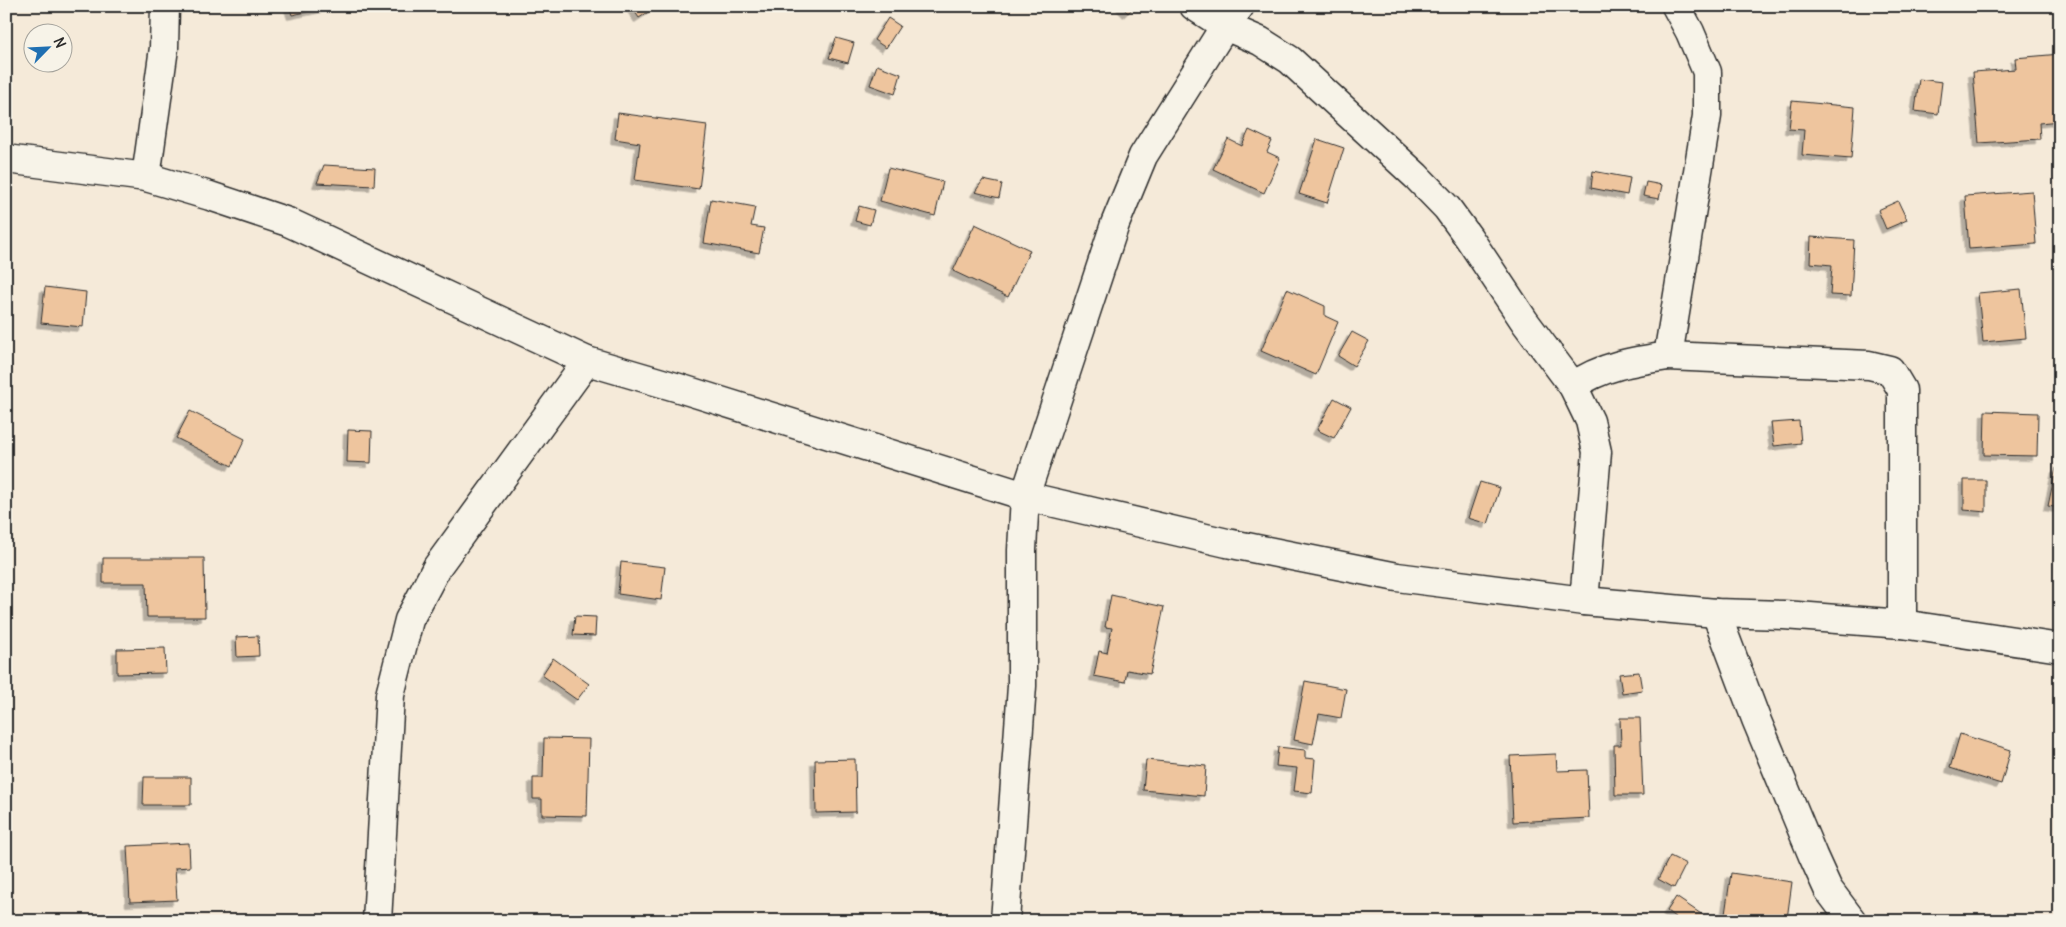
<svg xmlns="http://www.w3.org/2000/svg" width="2066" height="927" viewBox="0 0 2066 927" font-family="Delius,sans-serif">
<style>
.building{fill:#eec59e;stroke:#2b2b2b;filter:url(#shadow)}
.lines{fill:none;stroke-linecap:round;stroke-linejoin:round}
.street-casing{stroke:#2b2b2b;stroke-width:31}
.street{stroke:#f7f3e8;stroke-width:28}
</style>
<defs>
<filter id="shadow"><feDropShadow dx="-4.5" dy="4.5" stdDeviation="0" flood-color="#0004"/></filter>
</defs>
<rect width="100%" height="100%" fill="#f5ead9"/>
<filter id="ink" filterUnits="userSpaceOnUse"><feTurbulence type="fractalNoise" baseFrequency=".02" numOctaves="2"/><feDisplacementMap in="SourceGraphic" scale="10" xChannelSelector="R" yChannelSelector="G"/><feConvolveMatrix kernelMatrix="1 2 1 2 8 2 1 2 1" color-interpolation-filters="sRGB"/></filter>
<g filter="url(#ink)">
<g class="building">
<path d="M289,6H329L330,7L292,15Z"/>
<path d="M631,6H652L653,9L639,18Z"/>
<path d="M1121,6H1135L1128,13Z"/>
<path d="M888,18L900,26L886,48L874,40Z"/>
<path d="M836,38L854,43L848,63L829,58Z"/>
<path d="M2060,54V121L2039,123L2040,139L1979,143L1973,72L2016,69L2015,58Z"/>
<path d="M877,65L901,74L895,94L870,85Z"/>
<path d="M1919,79L1942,82L1938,114L1915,111Z"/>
<path d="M1792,101L1855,107L1851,159L1802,155L1804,130L1789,129Z"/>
<path d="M618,113L707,125L699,189L635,180L640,143L615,139Z"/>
<path d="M1249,130L1272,141L1267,152L1280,158L1264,193L1213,169L1228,139L1242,146Z"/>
<path d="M1317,139L1344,148L1327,203L1299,194Z"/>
<path d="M324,165L375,168L374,186L317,183Z"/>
<path d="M888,168L943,182L935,216L880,201Z"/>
<path d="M1593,171L1630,178L1627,195L1591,188Z"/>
<path d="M983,180L1002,184L999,198L975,192Z"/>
<path d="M1646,182L1662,185L1659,199L1643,196Z"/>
<path d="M2032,191L2036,244L1969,249L1965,196Z"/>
<path d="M711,199L755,207L751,226L764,228L759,253L704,243Z"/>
<path d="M1898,201L1907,220L1886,229L1878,210Z"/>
<path d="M859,206L874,210L870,225L855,221Z"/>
<path d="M975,224L1030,250L1008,297L953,271Z"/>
<path d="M1811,237L1854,240L1851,296L1830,295L1832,265L1810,263Z"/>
<path d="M45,287L86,292L83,327L41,323Z"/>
<path d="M1287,289L1325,306V316L1338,322L1316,375L1261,351Z"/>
<path d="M2021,289L2026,338L1983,342L1978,293Z"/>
<path d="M1352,332L1369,341L1354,366L1338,356Z"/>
<path d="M1334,398L1351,407L1334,438L1317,430Z"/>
<path d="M190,411L245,439L232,466L176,438Z"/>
<path d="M1985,411L2038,413L2037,456L1984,455Z"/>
<path d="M1799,421L1801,443L1774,446L1771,423Z"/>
<path d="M348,430L372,431L371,463L347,462Z"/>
<path d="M2056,468L2060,469V508L2048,506Z"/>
<path d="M1964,480H1986V512L1964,510Z"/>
<path d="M1480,482L1500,488L1488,524L1468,518Z"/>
<path d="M103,558H204L205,617H147L146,583H103Z"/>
<path d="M621,562L665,567L661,600L618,594Z"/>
<path d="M1111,595L1164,607L1150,674L1127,670L1125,682L1094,676L1099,651L1107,653L1112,628L1105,627Z"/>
<path d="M575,616L596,617L595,636L573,635Z"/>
<path d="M258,636L259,656L237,657L236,637Z"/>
<path d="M165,648L166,673L117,674V649Z"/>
<path d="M553,658L589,684L577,700L542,675Z"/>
<path d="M1639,672L1642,690L1622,693L1619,674Z"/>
<path d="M1305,681L1346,689L1341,718L1319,714L1313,744L1294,740Z"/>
<path d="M1620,718H1640L1643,795H1615L1614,745H1621Z"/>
<path d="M1960,734L2011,750L2001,784L1950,768Z"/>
<path d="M544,738L589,739L587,816L542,815V799H533V778H543Z"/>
<path d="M1278,747L1305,750V758L1315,759L1312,793L1294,791L1297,768L1276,766Z"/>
<path d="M1556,754L1557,771L1587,770L1589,818L1513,822L1510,756Z"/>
<path d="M855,759L856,812L816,813L815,760Z"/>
<path d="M1146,760L1206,766L1204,796L1143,790Z"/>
<path d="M144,777H191V805H143Z"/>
<path d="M189,843L190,867L175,868L177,900L130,902L127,846Z"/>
<path d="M1670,856L1686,864L1674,888L1658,879Z"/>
<path d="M1731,873L1792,882L1787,919L1769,916L1768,921H1724Z"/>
<path d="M1676,897L1710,920L1680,921L1667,911Z"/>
</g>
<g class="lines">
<g class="street-casing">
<g id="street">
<path d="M1194,6L1225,26L1260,41L1290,60L1416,176L1447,208L1469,238L1525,322L1573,386L1590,421L1597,452L1584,601"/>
<path d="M6,159L146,177L210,196L288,222L587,361L679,388L1025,496L1227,543L1397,577L1584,601L1716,613L1784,615L1902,624L2060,648"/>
<path d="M146,177L164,48L165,6"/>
<path d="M1668,356L1869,365L1890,370L1902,390V624"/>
<path d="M1573,386C1602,366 1633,361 1668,356L1707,116V72L1690,32L1676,6"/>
<path d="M1716,613L1756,719L1813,856L1828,889L1852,921"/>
<path d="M377,921L390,695L409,620L437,567L587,361"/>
<path d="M1005,921L1022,686V550L1025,496L1115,224L1143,156L1225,26L1240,6"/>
</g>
</g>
<use href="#street" class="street"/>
</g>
</g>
<rect width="2066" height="927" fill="none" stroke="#f7f3e8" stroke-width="25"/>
<rect x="12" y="12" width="2041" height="902" fill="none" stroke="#2b2b2b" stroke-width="2" filter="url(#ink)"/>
<g transform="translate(48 48) rotate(66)"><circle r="24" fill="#f7f3e8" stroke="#a5a39c"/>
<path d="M0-4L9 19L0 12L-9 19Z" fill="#1f6fb2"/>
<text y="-8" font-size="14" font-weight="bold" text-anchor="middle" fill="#2b2b2b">N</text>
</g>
</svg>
